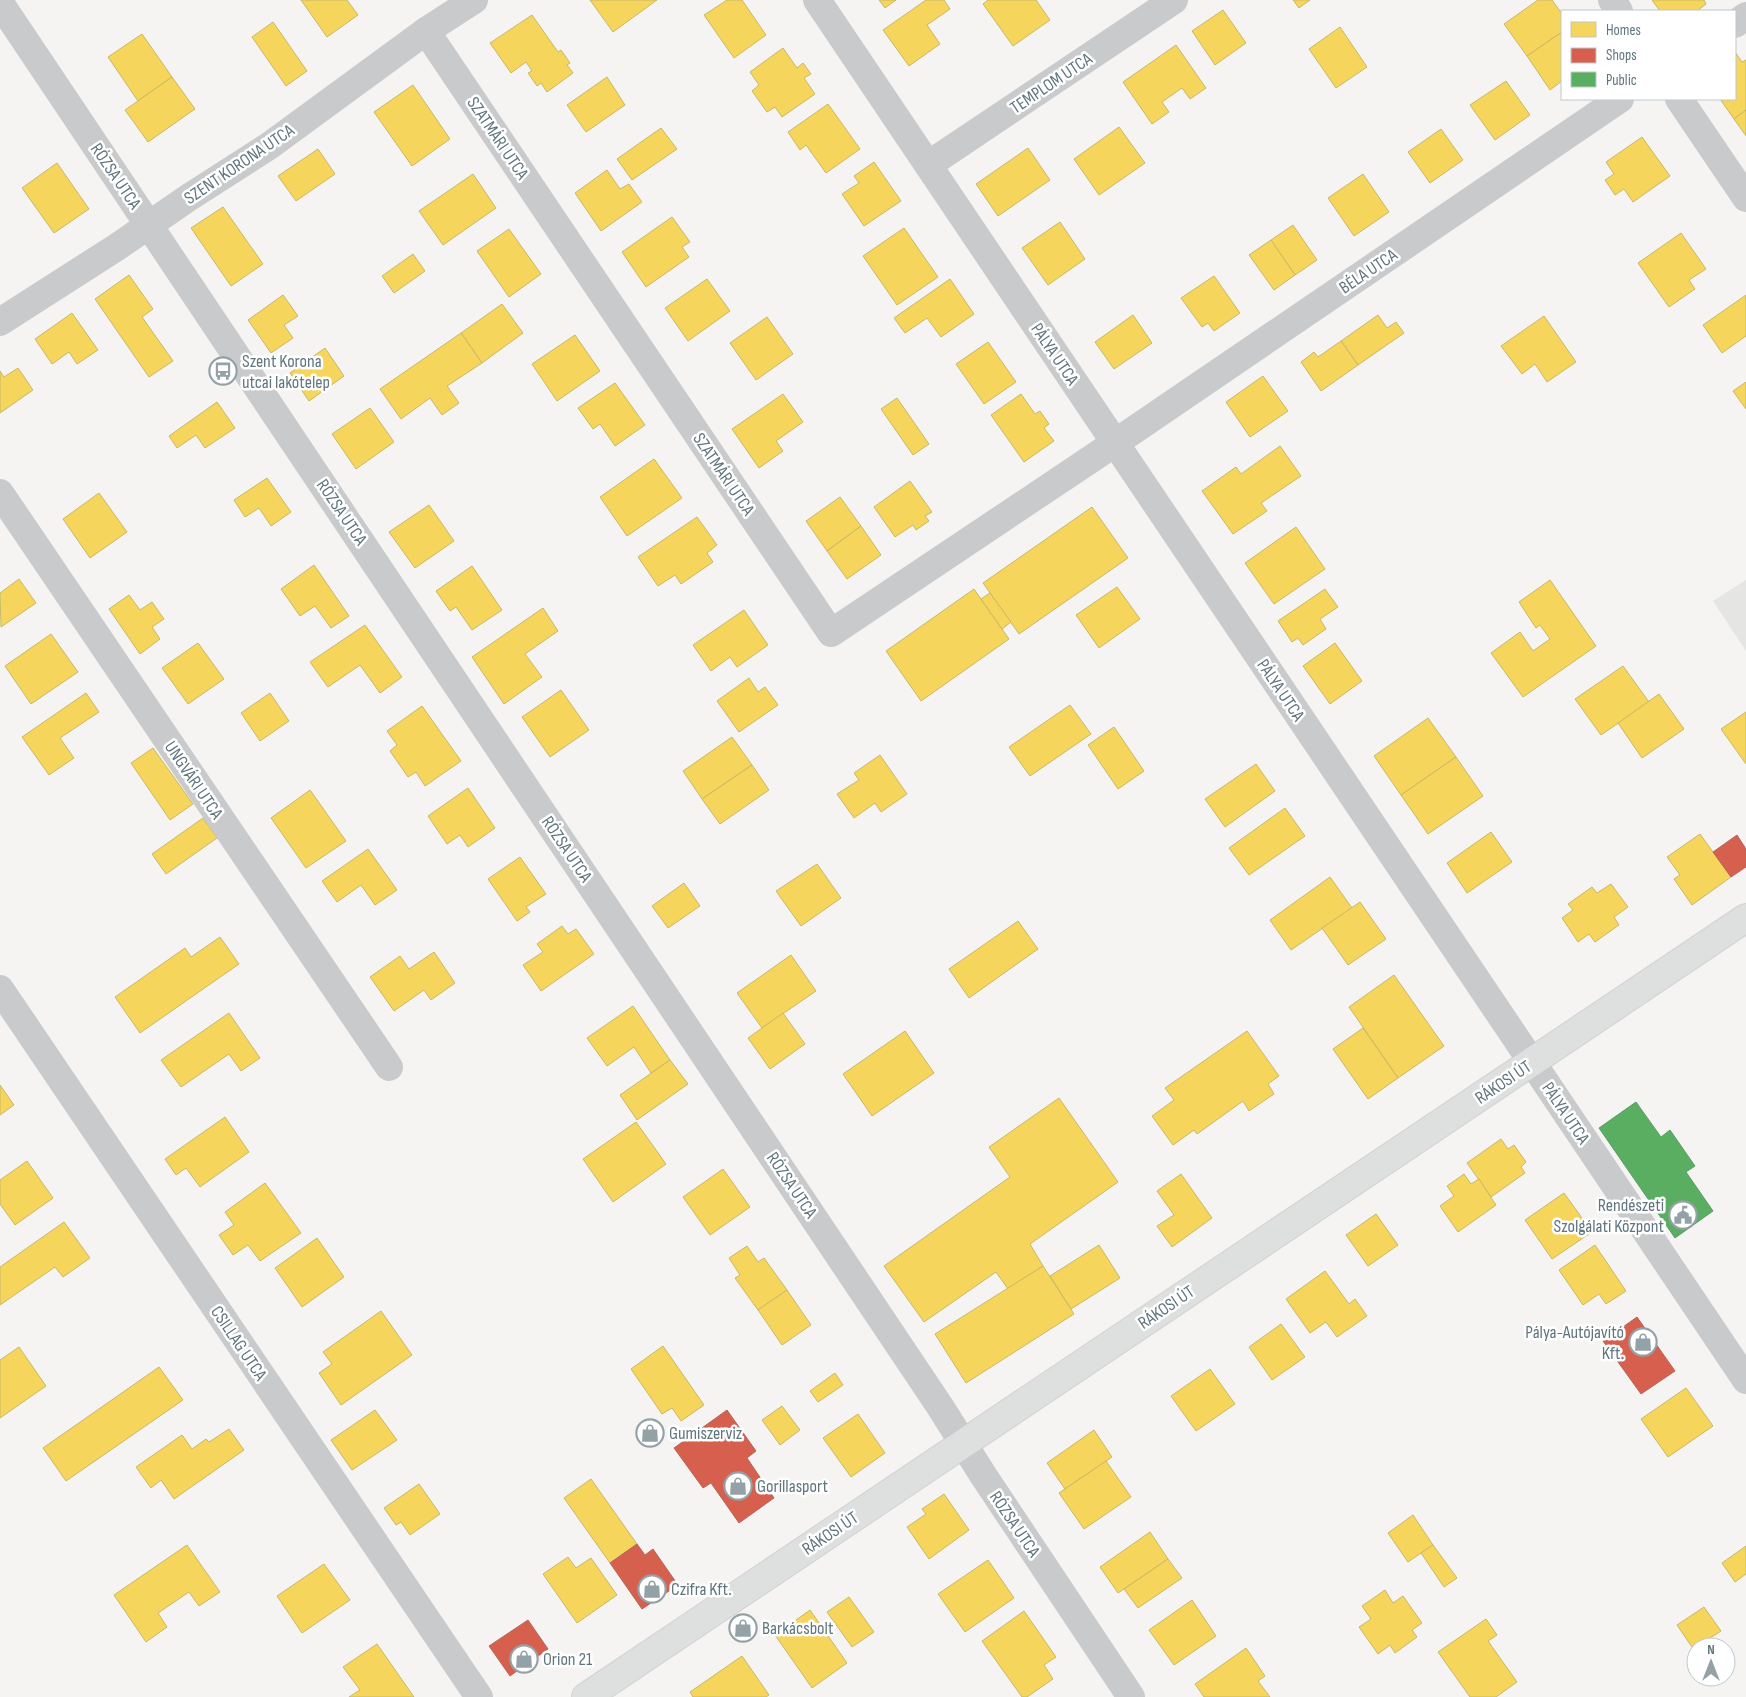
<svg xmlns="http://www.w3.org/2000/svg" width="1746" height="1697" viewBox="0 0 1746 1697" font-family="'Sofia Sans Condensed',sans-serif">
<style>
.built{fill:#e5e6e4}
.homes{fill:#f6d55c;stroke:#c9b866}
.shops{fill:#d6604d;stroke:#b3675c}
.public{fill:#5aae61;stroke:#5c9d6a}
.lines{fill:none;stroke-linecap:round;stroke-linejoin:round}
.major-casing{stroke:#d2d2d3;stroke-width:30}
.minor{stroke:#c9cacb;stroke-width:28}
.major{stroke:#dedfdf;stroke-width:28}
.labels{text-anchor:middle;stroke-width:5;stroke-linejoin:round;paint-order:stroke}
.street-label{font-size:18px;fill:#60767e;stroke:#fff}
.poi-label{font-size:18px;fill:#60767e;stroke:#fff;text-anchor:start}
</style>
<rect width="100%" height="100%" fill="#f5f4f3"/>
<path class="built" d="M1746,580V651L1713,601Z"/>
<g class="homes">
<path d="M301,0H347L358,15L327,37Z"/>
<path d="M590,0H657L613,32Z"/>
<path d="M727,0H742L766,35L734,58L704,15Z"/>
<path d="M879,0H896L885,8Z"/>
<path d="M926,0H944L950,9L927,25L940,44L909,66L883,30Z"/>
<path d="M988,0H1036L1050,20L1013,46L983,4Z"/>
<path d="M1293,0H1310L1299,8Z"/>
<path d="M1538,0H1552L1562,14V32L1527,56L1504,24Z"/>
<path d="M1652,0H1704L1706,4L1697,11H1660Z"/>
<path d="M1223,10L1246,43L1215,65L1192,31Z"/>
<path d="M532,15L558,52L561,50L570,63L567,65L573,73L547,92L541,83L537,86L528,73L532,71L526,62L511,73L490,43Z"/>
<path d="M273,22L307,71L286,86L252,37Z"/>
<path d="M1340,27L1367,67L1336,88L1309,49Z"/>
<path d="M1562,32V81L1550,90L1527,56Z"/>
<path d="M142,34L172,77L138,101L108,57Z"/>
<path d="M1176,45L1206,88L1190,99L1182,88L1162,102L1169,112L1152,124L1123,82Z"/>
<path d="M783,48L797,68L803,63L811,74L804,78L815,94L782,117L775,107L767,112L752,91L759,85L750,72Z"/>
<path d="M1735,52L1742,62L1746,60V110L1734,119L1720,99H1735Z"/>
<path d="M172,77L195,109L148,142L125,110Z"/>
<path d="M607,77L625,105L586,132L567,105Z"/>
<path d="M1506,81L1530,115L1495,140L1470,105Z"/>
<path d="M413,85L450,139L412,166L374,112Z"/>
<path d="M828,104L860,149L826,173L806,145L800,150L788,132Z"/>
<path d="M1746,110V136L1734,119Z"/>
<path d="M1119,127L1145,163L1099,195L1074,159Z"/>
<path d="M661,128L677,149L632,180L617,159Z"/>
<path d="M1441,129L1463,160L1430,183L1408,152Z"/>
<path d="M1642,137L1670,176L1633,202L1624,189L1615,195L1605,180L1614,174L1606,162Z"/>
<path d="M1028,148L1050,180L998,216L976,184Z"/>
<path d="M318,149L335,174L296,201L278,176Z"/>
<path d="M874,162L901,201L864,226L842,194L859,183L854,176Z"/>
<path d="M57,163L89,209L54,233L22,188Z"/>
<path d="M607,170L620,189L629,184L642,202L601,231L575,193Z"/>
<path d="M473,174L496,208L443,245L419,211Z"/>
<path d="M1363,174L1389,212L1354,236L1328,198Z"/>
<path d="M223,207L263,264L231,286L191,228Z"/>
<path d="M672,217L690,242L682,247L689,257L646,287L622,252Z"/>
<path d="M1060,222L1085,259L1048,285L1022,248Z"/>
<path d="M1293,225L1317,260L1295,275L1271,240Z"/>
<path d="M904,228L938,277L897,305L863,256Z"/>
<path d="M509,229L541,274L509,297L477,251Z"/>
<path d="M1681,233L1706,269L1689,280L1695,289L1669,307L1638,263Z"/>
<path d="M1271,240L1295,275L1274,290L1249,255Z"/>
<path d="M413,254L425,271L394,293L382,276Z"/>
<path d="M129,275L153,309L142,317L173,361L149,377L95,299Z"/>
<path d="M1214,276L1240,313L1214,331L1208,323L1202,327L1181,298Z"/>
<path d="M707,279L730,311L688,341L665,308Z"/>
<path d="M950,279L974,314L941,337L927,318L905,333L894,318Z"/>
<path d="M283,295L298,316L284,325L293,338L271,353L248,320Z"/>
<path d="M1746,295V336L1722,353L1703,325Z"/>
<path d="M502,304L523,333L482,363L461,333Z"/>
<path d="M72,313L98,350L77,364L69,352L52,364L35,339Z"/>
<path d="M1133,315L1152,343L1114,369L1095,342Z"/>
<path d="M1378,315L1387,328L1396,322L1404,333L1358,365L1341,341Z"/>
<path d="M1544,316L1576,362L1547,382L1535,364L1522,374L1501,346Z"/>
<path d="M767,317L793,354L756,380L730,343Z"/>
<path d="M461,333L482,363L447,386L459,403L442,415L430,398L401,419L380,389Z"/>
<path d="M575,335L600,371L557,401L532,364Z"/>
<path d="M1341,341L1358,365L1321,391L1301,362L1314,352L1318,357Z"/>
<path d="M988,342L1016,382L984,404L956,364Z"/>
<path d="M325,348L344,376L309,401L290,373Z"/>
<path d="M18,368L33,390L0,413V371L4,377Z"/>
<path d="M1263,376L1288,411L1250,437L1226,402Z"/>
<path d="M1746,382V409L1733,391Z"/>
<path d="M615,383L645,425L615,446L600,424L593,429L578,408Z"/>
<path d="M783,394L803,422L776,441L783,451L759,468L732,429Z"/>
<path d="M1021,394L1035,414L1040,411L1049,424L1044,428L1054,441L1024,462L991,415Z"/>
<path d="M897,398L929,444L913,455L881,409Z"/>
<path d="M217,402L235,428L205,448L196,435L177,448L169,436Z"/>
<path d="M370,408L394,442L356,469L332,434Z"/>
<path d="M1280,446L1301,476L1261,503L1267,511L1233,534L1202,491L1236,467L1241,474Z"/>
<path d="M654,459L682,498L627,536L600,497Z"/>
<path d="M267,478L291,512L271,526L259,508L245,517L234,500Z"/>
<path d="M910,481L932,512L925,516L929,521L916,530L913,525L895,537L874,507Z"/>
<path d="M99,493L127,532L90,558L63,519Z"/>
<path d="M840,497L861,526L827,551L806,521Z"/>
<path d="M429,505L454,541L415,568L389,532Z"/>
<path d="M1092,507L1128,558L1019,634L983,583Z"/>
<path d="M697,517L717,545L707,553L713,562L681,584L675,575L658,586L638,557Z"/>
<path d="M861,526L881,555L847,579L827,551Z"/>
<path d="M1296,527L1325,569L1274,604L1245,563Z"/>
<path d="M314,565L349,616L331,628L315,606L300,616L281,589Z"/>
<path d="M472,566L502,610L472,630L456,607L450,611L436,591Z"/>
<path d="M19,579L36,603L1,627L0,593Z"/>
<path d="M1550,580L1596,646L1523,697L1491,653L1520,632L1533,651L1550,639L1540,625L1536,628L1519,602Z"/>
<path d="M1117,587L1140,619L1099,648L1076,615Z"/>
<path d="M974,589L1009,639L921,701L886,651Z"/>
<path d="M1325,589L1338,607L1320,619L1326,629L1303,645L1298,638L1292,642L1278,621Z"/>
<path d="M990,593L1011,622L1002,629L981,599Z"/>
<path d="M129,595L140,610L152,602L164,619L152,627L160,639L140,654L109,609Z"/>
<path d="M543,608L558,631L525,654L542,677L504,704L472,657Z"/>
<path d="M744,610L768,645L737,667L730,657L711,671L693,645Z"/>
<path d="M365,625L402,677L380,693L360,665L328,687L310,662Z"/>
<path d="M51,634L78,672L31,704L5,666Z"/>
<path d="M198,643L224,679L188,704L162,668Z"/>
<path d="M1335,643L1362,681L1330,704L1303,666Z"/>
<path d="M1623,666L1649,702L1601,735L1575,699Z"/>
<path d="M749,678L758,692L765,687L778,705L739,732L717,701Z"/>
<path d="M561,690L589,730L550,757L522,717Z"/>
<path d="M86,693L99,712L60,738L74,758L49,775L22,737Z"/>
<path d="M270,693L289,721L260,741L241,713Z"/>
<path d="M1659,694L1684,729L1642,758L1618,723Z"/>
<path d="M1070,705L1091,734L1030,776L1009,747Z"/>
<path d="M422,706L461,761L425,786L416,772L408,777L390,751L397,745L387,731Z"/>
<path d="M1746,712V764L1721,729Z"/>
<path d="M1428,718L1456,757L1401,795L1374,756Z"/>
<path d="M1114,727L1144,771L1118,789L1088,745Z"/>
<path d="M732,737L752,765L702,799L683,771Z"/>
<path d="M153,748L193,804L170,820L131,763Z"/>
<path d="M880,755L907,794L881,812L875,803L854,818L837,794L859,780L854,773Z"/>
<path d="M1456,757L1483,796L1428,834L1401,795Z"/>
<path d="M1256,764L1275,791L1225,827L1205,799Z"/>
<path d="M752,765L769,790L720,824L702,799Z"/>
<path d="M468,788L495,828L468,847L460,835L447,844L428,816Z"/>
<path d="M310,790L346,841L306,868L271,818Z"/>
<path d="M1285,808L1305,836L1249,875L1229,848Z"/>
<path d="M203,818L217,838L166,874L152,854Z"/>
<path d="M1491,832L1512,862L1467,893L1447,863Z"/>
<path d="M1700,834L1731,877L1692,905L1674,879L1680,875L1667,857Z"/>
<path d="M368,849L397,890L375,905L361,885L337,902L322,881Z"/>
<path d="M520,857L546,894L526,907L530,912L517,921L488,879Z"/>
<path d="M817,864L841,898L801,926L776,891Z"/>
<path d="M1330,877L1352,908L1291,950L1270,920Z"/>
<path d="M684,883L700,906L668,928L652,906Z"/>
<path d="M1611,884L1628,907L1614,917L1619,925L1595,942L1589,934L1578,942L1562,918L1573,910L1568,904L1592,887L1597,893Z"/>
<path d="M1360,902L1386,939L1348,965L1322,928Z"/>
<path d="M1018,921L1038,949L969,998L949,969Z"/>
<path d="M562,926L568,934L576,929L594,954L541,991L523,965L543,952L537,944Z"/>
<path d="M220,937L239,964L140,1033L115,997L185,948L191,957Z"/>
<path d="M434,952L455,983L431,1000L424,990L394,1011L370,977L400,956L409,969Z"/>
<path d="M791,955L816,991L762,1028L737,993Z"/>
<path d="M1394,975L1444,1046L1398,1078L1349,1007Z"/>
<path d="M633,1006L670,1060L651,1073L634,1047L607,1066L587,1038Z"/>
<path d="M229,1013L260,1058L241,1071L229,1054L181,1087L161,1060Z"/>
<path d="M783,1013L805,1044L770,1069L748,1038Z"/>
<path d="M1363,1028L1398,1078L1368,1099L1333,1049Z"/>
<path d="M905,1031L934,1073L872,1116L843,1074Z"/>
<path d="M1247,1031L1279,1076L1268,1084L1274,1094L1249,1111L1243,1101L1197,1134L1194,1130L1173,1145L1152,1116L1174,1100L1165,1088Z"/>
<path d="M670,1060L688,1084L637,1120L620,1095Z"/>
<path d="M0,1085L14,1105L0,1115Z"/>
<path d="M1059,1098L1118,1182L1030,1244L1043,1266L1008,1289L996,1272L924,1322L884,1266L1010,1177L989,1147Z"/>
<path d="M225,1117L249,1152L200,1187L186,1168L176,1175L165,1159Z"/>
<path d="M636,1122L666,1164L613,1202L583,1159Z"/>
<path d="M1501,1139L1508,1149L1514,1145L1526,1162L1521,1167L1525,1173L1491,1197L1467,1163Z"/>
<path d="M27,1161L53,1198L15,1225L0,1204V1180Z"/>
<path d="M723,1169L750,1207L710,1235L683,1197Z"/>
<path d="M1181,1174L1212,1218L1172,1247L1157,1226L1174,1215L1157,1191Z"/>
<path d="M1464,1174L1471,1184L1479,1179L1496,1205L1458,1232L1440,1206L1454,1196L1447,1186Z"/>
<path d="M265,1183L301,1233L260,1261L248,1245L233,1255L219,1235L234,1225L225,1212Z"/>
<path d="M1564,1193L1592,1232L1552,1259L1525,1220Z"/>
<path d="M1376,1214L1398,1245L1368,1266L1346,1235Z"/>
<path d="M64,1222L90,1258L63,1277L55,1267L0,1305V1267Z"/>
<path d="M317,1238L344,1277L302,1307L275,1268Z"/>
<path d="M1099,1245L1120,1278L1071,1309L1050,1276Z"/>
<path d="M1595,1245L1626,1291L1606,1304L1599,1294L1583,1305L1559,1270Z"/>
<path d="M747,1246L758,1262L764,1258L787,1290L758,1310L735,1278L740,1275L729,1258Z"/>
<path d="M1043,1266L1074,1314L966,1383L935,1334Z"/>
<path d="M1325,1271L1349,1304L1355,1299L1367,1316L1337,1337L1326,1322L1310,1333L1286,1299Z"/>
<path d="M787,1290L811,1325L782,1345L758,1310Z"/>
<path d="M381,1311L412,1355L341,1405L319,1373L332,1364L323,1352Z"/>
<path d="M1281,1324L1305,1357L1272,1380L1249,1347Z"/>
<path d="M663,1346L704,1405L681,1421L672,1408L662,1414L631,1369Z"/>
<path d="M19,1347L46,1386L0,1418V1360Z"/>
<path d="M159,1367L183,1400L66,1481L43,1448Z"/>
<path d="M1210,1369L1235,1404L1196,1431L1171,1396Z"/>
<path d="M835,1373L843,1385L818,1402L810,1391Z"/>
<path d="M1686,1388L1713,1426L1668,1457L1641,1419Z"/>
<path d="M782,1406L800,1430L780,1445L762,1420Z"/>
<path d="M375,1410L397,1440L352,1470L331,1440Z"/>
<path d="M858,1414L885,1453L851,1477L823,1438Z"/>
<path d="M229,1429L244,1450L174,1499L161,1480L151,1488L136,1467L182,1435L192,1449L206,1439L209,1442Z"/>
<path d="M1094,1430L1112,1457L1065,1489L1047,1463Z"/>
<path d="M1106,1461L1131,1497L1084,1529L1059,1493Z"/>
<path d="M591,1479L637,1544L610,1563L564,1498Z"/>
<path d="M419,1484L440,1514L410,1535L401,1522L396,1525L384,1508Z"/>
<path d="M944,1494L969,1530L929,1559L907,1527L926,1514L922,1509Z"/>
<path d="M1413,1515L1433,1545L1408,1562L1388,1533Z"/>
<path d="M1150,1532L1168,1559L1118,1593L1100,1567Z"/>
<path d="M187,1545L220,1592L199,1606L189,1592L158,1613L167,1627L146,1642L114,1595Z"/>
<path d="M1433,1545L1457,1578L1444,1587L1421,1553Z"/>
<path d="M1746,1546V1574L1735,1582L1722,1563Z"/>
<path d="M568,1557L576,1568L591,1558L617,1595L577,1623L543,1574Z"/>
<path d="M1168,1559L1182,1578L1138,1608L1124,1589Z"/>
<path d="M988,1560L1014,1598L965,1632L938,1594Z"/>
<path d="M324,1564L350,1600L302,1633L277,1596Z"/>
<path d="M1385,1590L1393,1603L1403,1596L1422,1623L1412,1630L1417,1637L1395,1653L1390,1645L1378,1654L1359,1627L1371,1619L1362,1606Z"/>
<path d="M849,1597L874,1632L852,1647L827,1612Z"/>
<path d="M1192,1600L1216,1636L1174,1665L1149,1630Z"/>
<path d="M1704,1607L1721,1631L1696,1647L1694,1650L1677,1625Z"/>
<path d="M810,1610L847,1663L812,1688L775,1635Z"/>
<path d="M1024,1611L1056,1657L1044,1665L1053,1679L1027,1697H1022L982,1641Z"/>
<path d="M1486,1619L1497,1635L1488,1641L1517,1682L1496,1697H1470L1438,1652Z"/>
<path d="M377,1644L414,1697H349L360,1690L343,1667Z"/>
<path d="M1246,1648L1265,1676L1258,1681L1270,1697H1204L1195,1684Z"/>
<path d="M742,1656L769,1695L766,1697H693L690,1692Z"/>
</g>
<g class="shops">
<path d="M1737,835L1746,849V867L1731,877L1713,852Z"/>
<path d="M1637,1317L1675,1371L1641,1394L1603,1341Z"/>
<path d="M727,1410L756,1451L747,1458L774,1498L739,1523L711,1483L703,1488L674,1448Z"/>
<path d="M637,1544L645,1555L653,1549L678,1585L642,1609L610,1563Z"/>
<path d="M528,1620L548,1649L510,1676L489,1646Z"/>
</g>
<path class="public" d="M1636,1102L1661,1137L1670,1130L1695,1166L1686,1172L1713,1211L1675,1238L1599,1128Z"/>
<g class="lines">
<g class="major-casing">
<path id="major" d="M586,1697L1746,918"/>
</g>
<g class="minor">
<path d="M817,0L1746,1380"/>
<path d="M1612,0L1619,11"/>
<path d="M0,3L941,1408L983,1475L1131,1697"/>
<path d="M1735,24L1746,16"/>
<path d="M426,31L831,633L1115,443L1620,99"/>
<path d="M1679,99L1746,198"/>
<path d="M928,165L1174,0"/>
<path d="M0,322L117,247L188,198L269,146L426,31L474,0"/>
<path d="M0,493L389,1067"/>
<path d="M0,989L479,1697"/>
</g>
<use href="#major" class="major"/>
</g>
<defs>
<g id="bus-ring" transform="scale(1.4375)"><circle r="9.5" fill="#fff" stroke="#94a2a7" stroke-width="1.5"/><path d="M-5-6H5V4H4V6H2V4H-2V6H-4V4H-5ZM-3.5-4V0h7V-4ZM-3.5 1.2v1.5H-2V1.2ZM2 1.2v1.5H3.5V1.2Z" fill="#94a2a7"/></g>
<g id="civic-ring" transform="scale(1.4375)"><circle r="9.5" fill="#fff" stroke="#94a2a7" stroke-width="1.5"/><path d="M-.6-6.5H3V-4.5H.6V-3L4-1V1h2V6H-6V1h2V-1L-.6-3ZM-1.2 2.5V6h2.4V2.5Z" fill="#94a2a7"/></g>
<g id="shop-ring" transform="scale(1.4375)"><circle r="9.5" fill="#fff" stroke="#94a2a7" stroke-width="1.5"/><path d="M-5-2.5h2.3a2.7 3.5 0 0 1 5.4 0H5L5.5 6h-11ZM-1.5-2.5h3a1.5 2.3 0 0 0-3 0Z" fill="#94a2a7"/></g>
</defs>
<g fill-rule="evenodd">
<use href="#bus-ring" x="223" y="371"/>
<use href="#civic-ring" x="1683" y="1215"/>
<use href="#shop-ring" x="1643" y="1342"/>
<use href="#shop-ring" x="650" y="1433"/>
<use href="#shop-ring" x="738" y="1486"/>
<use href="#shop-ring" x="652" y="1589"/>
<use href="#shop-ring" x="743" y="1628"/>
<use href="#shop-ring" x="524" y="1659"/>
</g>
<g class="labels">
<g class="street-label">
<text transform="translate(1051 83) rotate(-34)" y="6">TEMPLOM UTCA</text>
<text transform="translate(498 138) rotate(56)" y="6">SZATMÁRI UTCA</text>
<text transform="translate(239 164) rotate(-34)" y="6">SZENT KORONA UTCA</text>
<text transform="translate(116 176) rotate(56)" y="6">RÓZSA UTCA</text>
<text transform="translate(1368 271) rotate(-34)" y="6">BÉLA UTCA</text>
<text transform="translate(1055 354) rotate(56)" y="6">PÁLYA UTCA</text>
<text transform="translate(724 474) rotate(56)" y="6">SZATMÁRI UTCA</text>
<text transform="translate(342 512) rotate(56)" y="6">RÓZSA UTCA</text>
<text transform="translate(1281 690) rotate(56)" y="6">PÁLYA UTCA</text>
<text transform="translate(194 780) rotate(56)" y="6">UNGVÁRI UTCA</text>
<text transform="translate(567 849) rotate(56)" y="6">RÓZSA UTCA</text>
<text transform="translate(1503 1082) rotate(-34)" y="6">RÁKOSI ÚT</text>
<text transform="translate(1566 1113) rotate(56)" y="6">PÁLYA UTCA</text>
<text transform="translate(792 1185) rotate(56)" y="6">RÓZSA UTCA</text>
<text transform="translate(1166 1307) rotate(-34)" y="6">RÁKOSI ÚT</text>
<text transform="translate(239 1343) rotate(56)" y="6">CSILLAG UTCA</text>
<text transform="translate(1015 1524) rotate(56)" y="6">RÓZSA UTCA</text>
<text transform="translate(830 1533) rotate(-34)" y="6">RÁKOSI ÚT</text>
</g>
<g class="poi-label">
<text x="242" y="367">Szent Korona<tspan x="242" dy="21">utcai lakótelep</tspan></text>
<text x="1664" y="1211" text-anchor="end">Rendészeti<tspan x="1664" dy="21">Szolgálati Központ</tspan></text>
<text x="1624" y="1338" text-anchor="end">Pálya-Autójavító<tspan x="1624" dy="21">Kft.</tspan></text>
<text x="669" y="1439">Gumiszerviz</text>
<text x="757" y="1492">Gorillasport</text>
<text x="671" y="1595">Czifra Kft.</text>
<text x="762" y="1634">Barkácsbolt</text>
<text x="543" y="1665">Orion 21</text>
</g>
</g>
<rect x="1561" y="10" width="175" height="90" fill="#ffffff" stroke="#bfc8cb"/>
<rect x="1571" y="22" width="25" height="15" fill="#f6d55c" stroke="#bfc8cb"/>
<text x="1606" y="35" font-size="15" fill="#60767e">Homes</text>
<rect x="1571" y="48" width="25" height="15" fill="#d6604d" stroke="#bfc8cb"/>
<text x="1606" y="60" font-size="15" fill="#60767e">Shops</text>
<rect x="1571" y="72" width="25" height="15" fill="#5aae61" stroke="#bfc8cb"/>
<text x="1606" y="85" font-size="15" fill="#60767e">Public</text>
<g transform="translate(1711 1662)"><circle r="24" fill="#ffffff" stroke="#bfc8cb"/>
<path d="M0-4L9 19L0 12L-9 19Z" fill="#94a2a7"/>
<text y="-8" font-size="14" font-weight="bold" text-anchor="middle" fill="#60767e">N</text>
</g>
</svg>
